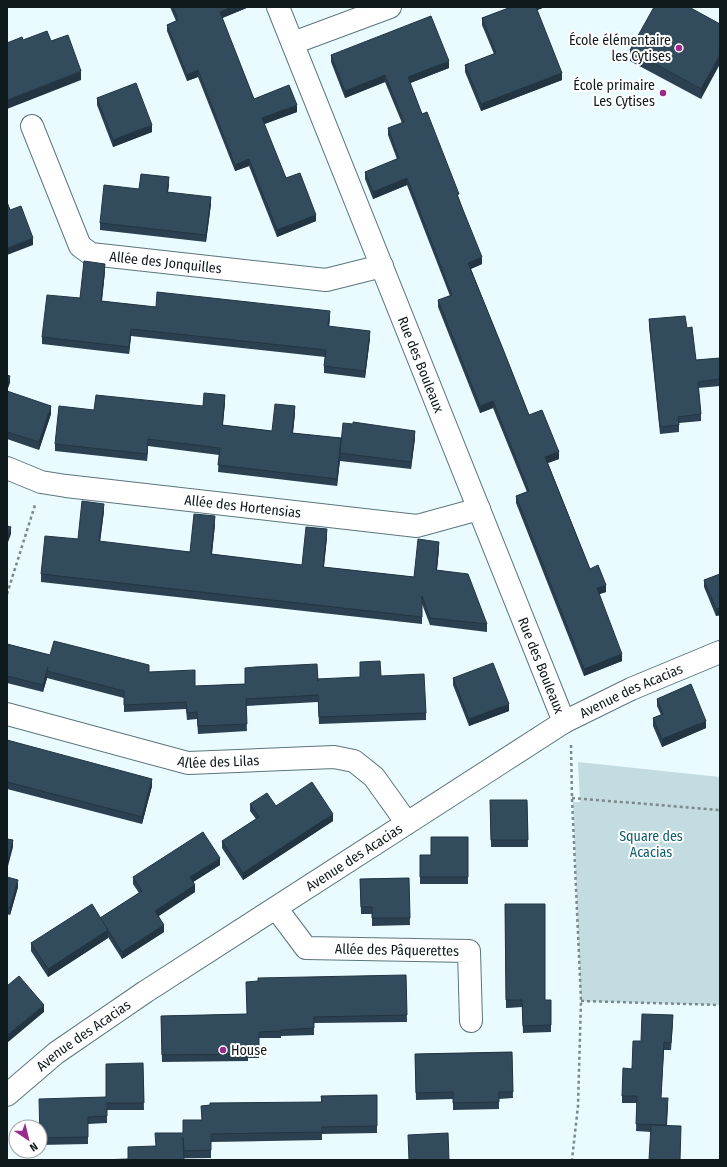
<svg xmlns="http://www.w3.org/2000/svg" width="727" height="1167" viewBox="0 0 727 1167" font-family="'Fira Sans Condensed',sans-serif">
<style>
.green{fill:#c3dce2}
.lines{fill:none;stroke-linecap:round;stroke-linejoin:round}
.minor-casing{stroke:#5b757c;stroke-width:24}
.path{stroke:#7b898c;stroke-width:2.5;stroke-dasharray:3 3;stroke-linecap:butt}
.minor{stroke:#fff;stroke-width:22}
.wall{fill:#2b4151}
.shaded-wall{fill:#233542}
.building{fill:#324c5e;stroke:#233542}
.poi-dot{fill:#982b8c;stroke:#fff;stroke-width:1.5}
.labels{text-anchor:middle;stroke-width:4;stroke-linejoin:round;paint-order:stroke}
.poi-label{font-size:14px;fill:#0f1a1c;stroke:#fff;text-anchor:end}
.street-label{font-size:14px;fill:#0f1a1c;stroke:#fff}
.park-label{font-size:14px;fill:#0f5e6c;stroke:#fff}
</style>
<rect width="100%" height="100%" fill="#e9fbff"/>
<path class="green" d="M578,762L720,777V1005L581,1001L573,802H580Z"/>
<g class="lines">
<g class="minor-casing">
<g id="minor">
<path id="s1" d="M278,7L564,722"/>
<path d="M293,43L390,7"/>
<path id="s2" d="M32,126L80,246L91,254L326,280L382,266"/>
<path id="s3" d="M7,468L41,482L66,486L417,526L479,509"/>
<path id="s4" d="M7,714L188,763L334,757L354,761L374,777L407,823"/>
<path id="s5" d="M276,908L306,948L469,951L471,1021"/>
<path id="s6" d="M7,1095L56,1053L145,992L564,722L631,689L720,652"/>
</g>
</g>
<g class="path">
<path d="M7,594L35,505"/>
<path d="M571,745L572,798L581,1001L578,1106L572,1160"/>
<path d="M572,798L720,810"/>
<path d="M581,1001L720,1005"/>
</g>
<use href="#minor" class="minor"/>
</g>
<g class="wall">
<path d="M170,7H249L222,18L254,99L297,112L264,124L286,178L316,221L277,237L249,166L235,171L198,77L187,81L167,31V25L176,21Z"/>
<path d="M511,7H545L537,10L562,80L481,111L465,72V65L494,54L482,25V18Z"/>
<path d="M720,24L701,99L630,61V50Z"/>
<path d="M331,55L449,68L410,83L422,114L459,198L482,264L471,269L529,415L559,459L548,463L590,569L606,592L599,594L622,661L584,676L516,503V496L527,492L493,408L480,413L438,307V300L450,296L407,185L373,199L365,179V172L397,159L388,135V128L402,123L385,82L345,98L331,62Z"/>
<path d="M97,98L152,132L113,147L97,105Z"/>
<path d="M169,184L168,192L211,204L206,242L100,230V223L139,189Z"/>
<path d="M105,271L102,301L156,307L330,318L329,327L370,338L365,378L324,373V366L325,357L131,336L129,354L42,344V337L80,298Z"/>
<path d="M649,319L687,328L696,360L720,358V386L698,388L701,414V421L679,423V432L660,434L649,326Z"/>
<path d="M7,391L51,414L39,450L7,439Z"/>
<path d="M225,402L223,425L272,431L295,413L293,433L341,438H415L411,469L340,461V460L337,486L218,472L219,455L148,446L147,461L55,451V444L94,410L203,406Z"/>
<path d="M104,511L100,542L190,552L215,524L212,554L302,565L327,537L324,567L414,577L439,549L437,570L487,624V632L430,625L422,604V624L41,582V574L78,539Z"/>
<path d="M720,574V615L716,616L704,587V580Z"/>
<path d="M7,644L50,655L149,672L195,686L245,684V668L318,681L381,676L426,713V720L319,724L318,702L246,706L247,731L198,734L197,719L187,720L186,709L124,712V698L47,678L43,692L7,683Z"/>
<path d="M453,678L509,711L469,726L453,685Z"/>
<path d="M657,699L706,728L662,747L653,726V718L661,715L657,706Z"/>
<path d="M7,740L152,786L142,824L7,789Z"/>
<path d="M490,800H527L528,847H491Z"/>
<path d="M250,804L276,806L333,821L243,880L222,848V841L256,819L250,811Z"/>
<path d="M468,837V884H420V855H431Z"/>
<path d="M220,865L193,882L195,892L159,916L164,932L122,959L108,937V938L48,977L31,951V943L100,918L139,893L133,884V877Z"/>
<path d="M7,877L18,887L10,915L7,914Z"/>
<path d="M409,878L410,925L372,926V914H361L360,879Z"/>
<path d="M505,904L545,1000H551V1032L523,1033L522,1007L506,1008Z"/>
<path d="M406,975L407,1022L314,1023V1035L281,1036V1038H259V1058H248V1061L162,1062L161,1016L247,1014Z"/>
<path d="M673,1022L671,1050H664L661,1098L668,1105L667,1126L681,1134L636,1131L637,1103H622V1096L641,1041Z"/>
<path d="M512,1052L513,1098L499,1099V1109L453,1110V1099L416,1100L415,1054Z"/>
<path d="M143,1063L144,1110H107V1123L88,1124V1144L40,1145V1127L106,1097Z"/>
<path d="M377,1095V1133L322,1134V1140L211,1142V1158L128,1159L183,1133L202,1120L321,1102V1096Z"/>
</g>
<g class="shaded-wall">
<path d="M232,7H249L220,19V12Z"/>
<path d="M535,7H545L535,11Z"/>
<path d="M720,54V64L701,99V89Z"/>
<path d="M449,61V68L408,84V77Z"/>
<path d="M198,70V77L187,81V75Z"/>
<path d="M81,71V80L7,109V100Z"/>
<path d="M562,73V80L481,111V104Z"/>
<path d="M385,75V82L345,98V91Z"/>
<path d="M297,105V112L262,125V118Z"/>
<path d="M152,125V132L113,147V140Z"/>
<path d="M249,159V166L235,171V165Z"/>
<path d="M169,177V184L167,199V192Z"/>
<path d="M407,178V185L373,199V192Z"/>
<path d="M211,197V204L206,242V235Z"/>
<path d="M316,215V221L277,237V230Z"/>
<path d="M33,238V245L7,255V248Z"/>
<path d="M482,257V264L468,270V263Z"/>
<path d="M105,264V271L101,308V301Z"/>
<path d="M330,311V318L328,334V326Z"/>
<path d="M131,329V336L129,354V347Z"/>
<path d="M370,331V338L365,378V371Z"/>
<path d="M10,376V383L7,391V384Z"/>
<path d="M225,395V402L222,432V425Z"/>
<path d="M493,401V408L480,413V406Z"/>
<path d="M51,406V414L39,450V442Z"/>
<path d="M295,406V413L292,440V433Z"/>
<path d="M415,431V438L411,469V462Z"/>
<path d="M341,438L340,460L337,486V479Z"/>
<path d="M148,439V446L147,461V454Z"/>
<path d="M559,452V459L545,464V457Z"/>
<path d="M104,504V511L99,549V541Z"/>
<path d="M215,516V524L211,562V554Z"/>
<path d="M11,527V534L7,545V538Z"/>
<path d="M327,529V537L323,574V567Z"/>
<path d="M439,542V549L436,578V570Z"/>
<path d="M606,585V592L597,595V588Z"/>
<path d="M720,608V615L716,616V609Z"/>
<path d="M622,654V661L584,676V669Z"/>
<path d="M47,671V678L43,692V685Z"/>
<path d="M509,704V711L469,726V719Z"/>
<path d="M706,721V728L662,747V739Z"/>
<path d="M152,779V786L142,824V817Z"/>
<path d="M333,814V821L243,880V873Z"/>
<path d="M13,840V847L7,870V862Z"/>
<path d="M220,858V865L190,884V877Z"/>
<path d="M18,880V887L10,915V908Z"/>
<path d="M195,885V892L155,918V911Z"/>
<path d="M164,925V932L122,959V952Z"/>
<path d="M108,930V938L48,977V969Z"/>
<path d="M44,1005V1012L7,1043V1035Z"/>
</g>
<g class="building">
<path d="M173,7H232L220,12L254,99L289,85L297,105L262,118L286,178L300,173L316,215L277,230L249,159L235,165L198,70L187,75L167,25L178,20Z"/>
<path d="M511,7H536L562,73L481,104L465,65L496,53L482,18Z"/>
<path d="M654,7H689L720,24V54L701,89L630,50Z"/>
<path d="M431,16L449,61L408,77L422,114L427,112L459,194L457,195L482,257L468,263L503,349L529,415L542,410L559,452L545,457L590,569L598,565L606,585L597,588L622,654L584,669L516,496L529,491L493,401L480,406L438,300L452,295L407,178L373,192L365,172L399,158L388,128L404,122L385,75L345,91L331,55Z"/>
<path d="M47,31L51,41L68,35L81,71L7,100V58H8L7,55V43L22,37L23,40Z"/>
<path d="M136,83L152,125L113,140L97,98Z"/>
<path d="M141,174L169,177L167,192L211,197L206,235L100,223L104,185L139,189Z"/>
<path d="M7,202L10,210L21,206L33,238L7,248Z"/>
<path d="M84,261L105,264L101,301L156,307L157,292L330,311L328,326L370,331L365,371L324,366L326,350L131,329L129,347L42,337L47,295L80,298Z"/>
<path d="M685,316L687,328L692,327L696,360L720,358V379L698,382L701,414L678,417L679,425L660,427L649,319Z"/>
<path d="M7,375L10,376L7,384Z"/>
<path d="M7,391L51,406L39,442L7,432Z"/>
<path d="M204,393L225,395L222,425L272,431L275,404L295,406L292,433L341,438L337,479L218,465L220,448L148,439L147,454L55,444L59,406L94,410L96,395L203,406Z"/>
<path d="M353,422L415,431L411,462L340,453L343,423L353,424Z"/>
<path d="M82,501L104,504L99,541L190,552L194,514L215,516L211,554L302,565L306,527L327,529L323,567L414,577L418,539L439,542L436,570L468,574L487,624L430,618L422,596V617L41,574L45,536L78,539Z"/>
<path d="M7,526L11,527L7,538Z"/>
<path d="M720,574V608L716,609L704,580Z"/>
<path d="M54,641L149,665V672L195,670V686L245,684V668L255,667L317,664L318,681L317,679L360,677V662L380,661L381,676L424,674L426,713L319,717L318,695L246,699L247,724L198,726L197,712L187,713L186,702L124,705V691L47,671L48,667L43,685L7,676V644L50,655Z"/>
<path d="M493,663L509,704L469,719L453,678Z"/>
<path d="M691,684L706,721L662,739L653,718L663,714L657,699Z"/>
<path d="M7,740L152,779L142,817L7,782Z"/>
<path d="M312,782L333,814L243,873L222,841L259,817L250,804L267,793L276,806Z"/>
<path d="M490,800H527L528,840H491Z"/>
<path d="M203,832L220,858L190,877L195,885L155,911L164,925L122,952L100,918L142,891L133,877Z"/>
<path d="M431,837H468V877H420V855H431Z"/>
<path d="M7,839L13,840L7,862Z"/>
<path d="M7,877L18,880L10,908L7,907Z"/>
<path d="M409,878L410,918H372V907H361L360,879Z"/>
<path d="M92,904L108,930L48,969L31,943Z"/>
<path d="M505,904H545V1000H551V1025L523,1026L522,1000H506Z"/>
<path d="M406,975L407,1015L314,1017V1028L281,1030V1031L259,1032V1051H247L248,1054L162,1055L161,1016L247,1014L246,982L258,981V978Z"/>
<path d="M19,976L44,1005L7,1035V986Z"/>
<path d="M642,1014L673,1015L671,1043L664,1042L661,1098H668L666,1125L636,1124L637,1096H622L623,1068L632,1069L633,1041H641Z"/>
<path d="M512,1052L513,1092H499V1102L453,1103V1092L416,1093L415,1054Z"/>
<path d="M143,1063L144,1103H107V1116L88,1117V1137L40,1138L39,1099L106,1097V1064Z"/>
<path d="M377,1095V1126L322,1127V1132L211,1134V1150L184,1151L183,1138L184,1160H100L128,1159V1147L156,1146L155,1133H183V1120H202L201,1106L210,1105V1103L322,1102L321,1096Z"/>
<path d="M651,1125L681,1126L680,1160H649Z"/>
<path d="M448,1133L449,1160H409L408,1135Z"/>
</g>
<g class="poi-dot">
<circle cx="679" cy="48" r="4"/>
<circle cx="663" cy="93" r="4"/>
<circle cx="223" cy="1050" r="4"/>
</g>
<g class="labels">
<g class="poi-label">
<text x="671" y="45">École élémentaire<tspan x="671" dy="16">les Cytises</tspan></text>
<text x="655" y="90">École primaire<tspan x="655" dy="16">Les Cytises</tspan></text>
<text x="231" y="1055" text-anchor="start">House</text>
</g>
<g class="street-label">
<text dy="5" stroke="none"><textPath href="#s2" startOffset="218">Allée des Jonquilles</textPath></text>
<text dy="5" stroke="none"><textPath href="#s1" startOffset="385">Rue des Bouleaux</textPath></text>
<text dy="5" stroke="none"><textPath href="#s3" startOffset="240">Allée des Hortensias</textPath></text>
<text dy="5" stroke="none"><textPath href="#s1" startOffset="709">Rue des Bouleaux</textPath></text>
<text dy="5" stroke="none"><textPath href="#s6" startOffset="745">Avenue des Acacias</textPath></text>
<text dy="5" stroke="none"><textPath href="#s4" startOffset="218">Allée des Lilas</textPath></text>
<text dy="5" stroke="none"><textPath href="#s6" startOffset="421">Avenue des Acacias</textPath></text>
<text dy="5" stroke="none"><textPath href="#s5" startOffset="141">Allée des Pâquerettes</textPath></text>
<text dy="5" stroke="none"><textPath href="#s6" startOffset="97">Avenue des Acacias</textPath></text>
</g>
<g class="park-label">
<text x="651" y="841">Square des<tspan x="651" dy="16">Acacias</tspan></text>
</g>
</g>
<rect width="727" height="1167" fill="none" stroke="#0f1a1c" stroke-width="16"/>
<g transform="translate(28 1139) rotate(145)"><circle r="19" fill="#ffffff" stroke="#9fa3a4"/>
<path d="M0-3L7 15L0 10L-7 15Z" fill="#982b8c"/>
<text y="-6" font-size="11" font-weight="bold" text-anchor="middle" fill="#0f1a1c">N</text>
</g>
</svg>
